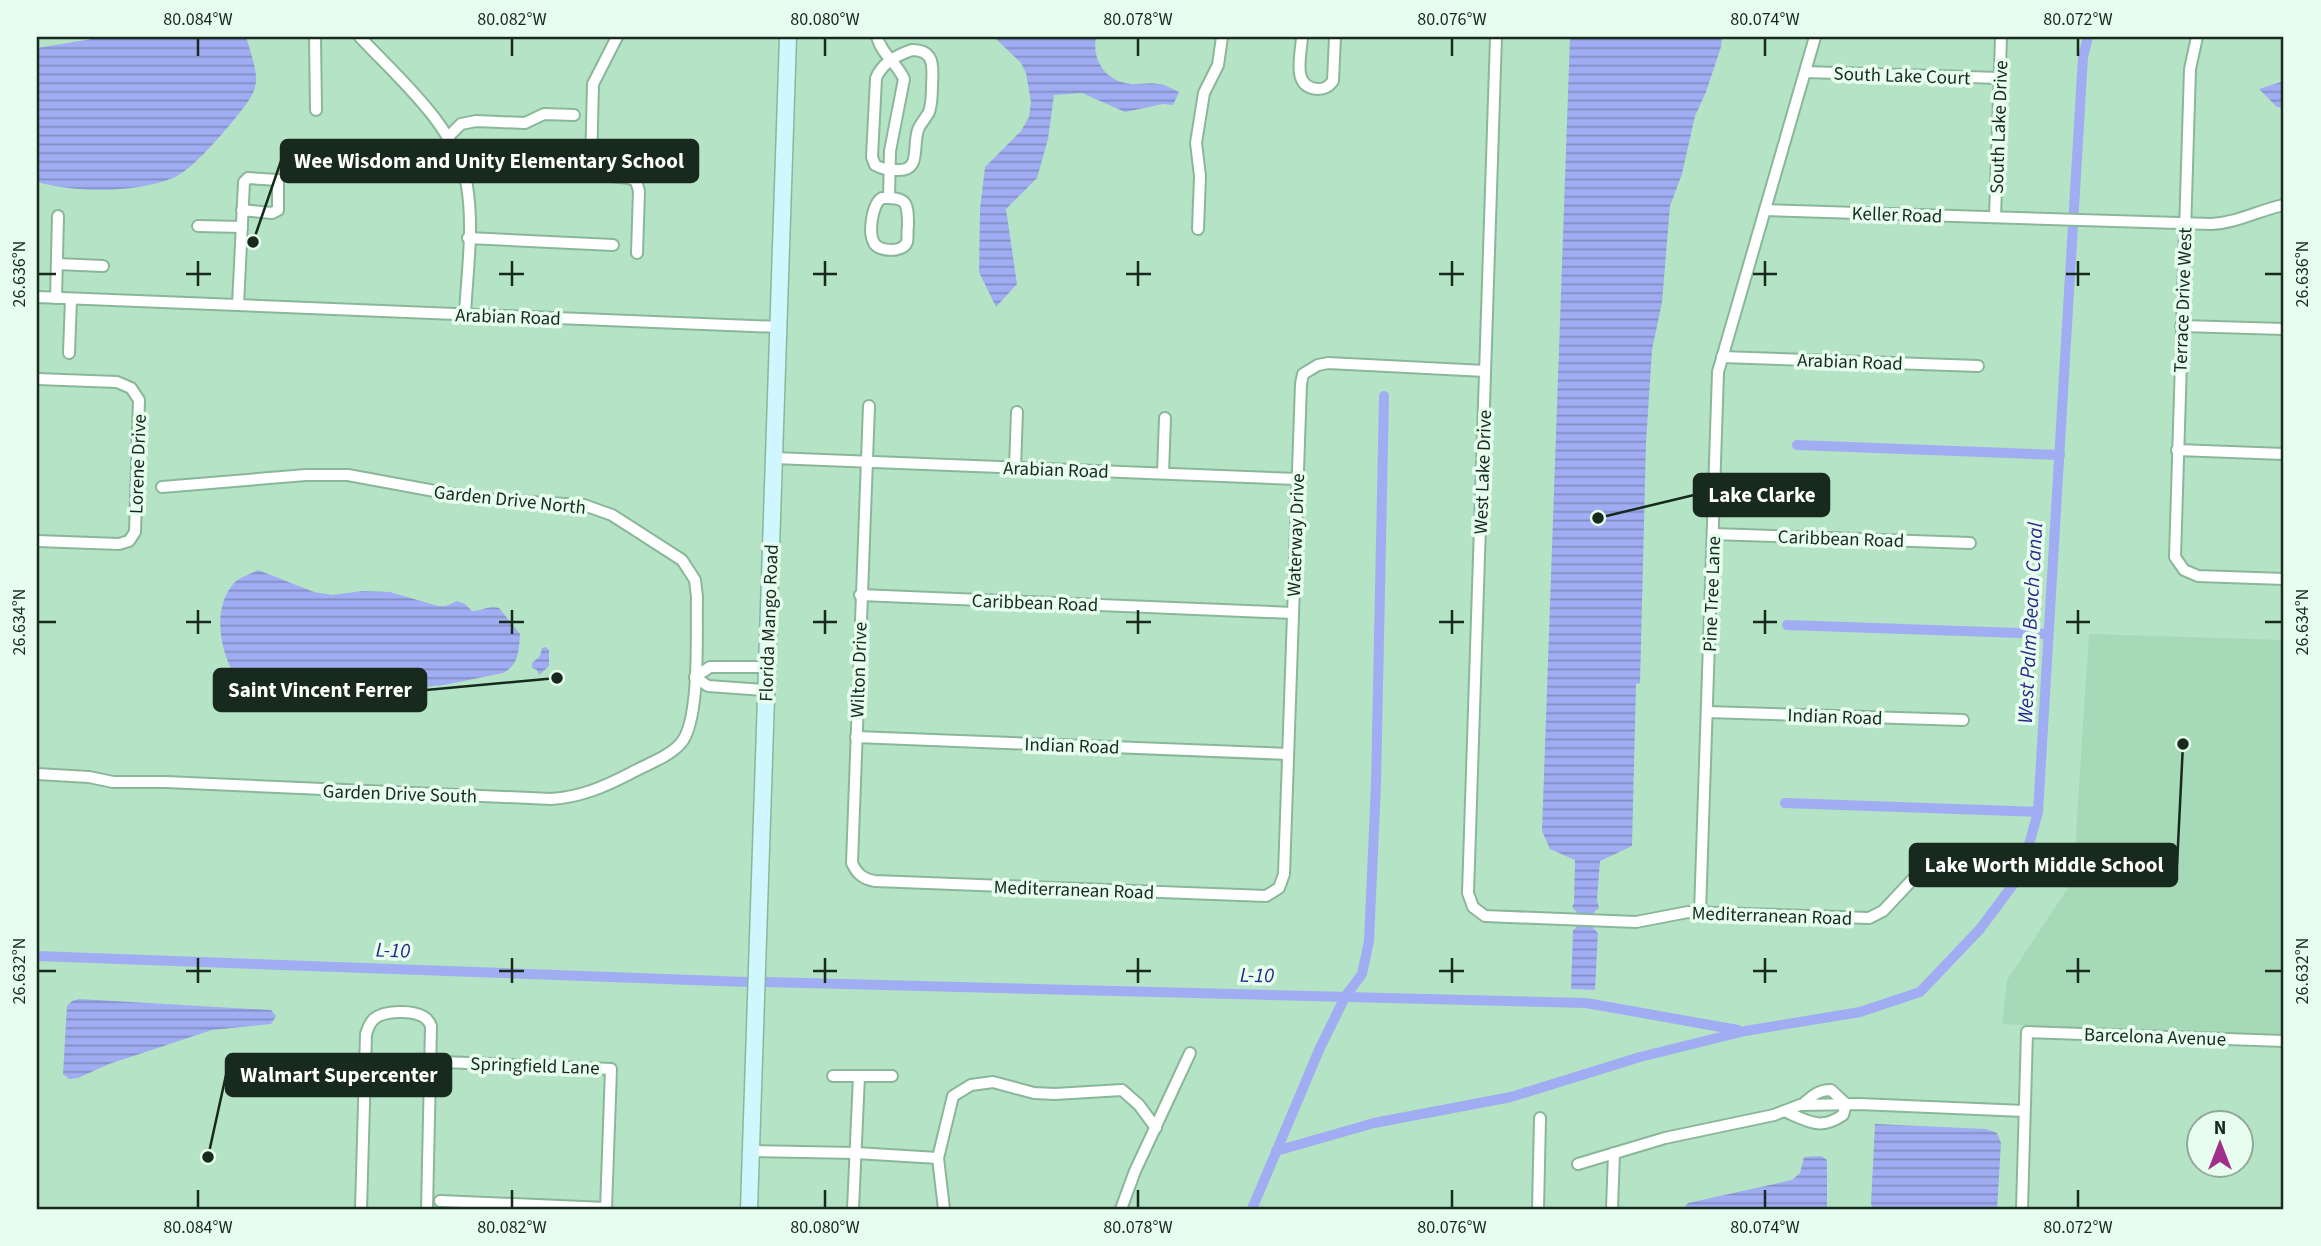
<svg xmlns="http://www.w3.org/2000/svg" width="2321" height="1246" viewBox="0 0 2321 1246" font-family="'Source Sans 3',sans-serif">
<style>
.built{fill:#a5d9b7}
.water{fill:url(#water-rules)}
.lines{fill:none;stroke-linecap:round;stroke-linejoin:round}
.canal{stroke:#a0adf2;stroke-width:10}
.street-casing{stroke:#8ab799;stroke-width:14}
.secondary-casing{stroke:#8ab799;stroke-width:19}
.street{stroke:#fff;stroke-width:10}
.secondary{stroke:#d0f6fe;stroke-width:16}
.ticks{fill:none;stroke:#18291e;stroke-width:2.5}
.labels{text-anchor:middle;stroke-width:7;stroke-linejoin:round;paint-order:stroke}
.street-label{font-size:19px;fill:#18291e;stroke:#e7feee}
.water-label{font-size:21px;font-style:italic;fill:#2a298a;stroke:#e7feee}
.leader{fill:none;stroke:#18291e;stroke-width:2.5}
.callout-dot{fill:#18291e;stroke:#e7feee;stroke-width:2.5}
.callout{fill:#18291e;stroke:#18291e;stroke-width:2.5}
.callout-label{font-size:21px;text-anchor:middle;font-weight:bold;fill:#fff}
.neatline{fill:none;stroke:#18291e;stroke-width:2.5}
.ticks-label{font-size:18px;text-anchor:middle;fill:#18291e}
</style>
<defs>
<pattern id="water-rules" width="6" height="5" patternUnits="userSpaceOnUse" patternTransform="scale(1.75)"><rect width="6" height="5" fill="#a0adf2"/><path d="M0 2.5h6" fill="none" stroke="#818dc3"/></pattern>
</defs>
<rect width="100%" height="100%" fill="#b5e3c5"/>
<path class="built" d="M2089,634L2284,640V1037L2002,1024L2007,980L2068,888L2075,848Z"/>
<g class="water">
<path d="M104,37H246C262,87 261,87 228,127C216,141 190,171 173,178C135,193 76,193 37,182V48Z"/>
<path d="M994,37H1096C1092,61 1105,80 1130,84C1139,85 1149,82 1158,84C1165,84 1172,89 1179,92L1173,105L1163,104L1125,112L1082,93L1054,95L1048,139L1037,178L1006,209L1017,284L996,307L979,272L980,209L985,167L1021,131L1029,117L1031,102L1026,73L1021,63Z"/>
<path d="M1570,37H1722L1721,47L1706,92L1695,116L1682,174L1670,206L1662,302L1652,350L1646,443L1640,683L1636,684L1632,846L1600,861L1597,900L1599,908L1594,912L1593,928L1598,933L1595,990L1571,989L1573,930L1576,928L1577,912L1572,907L1574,903L1575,860L1550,849L1542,831Z"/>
<path d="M2284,81V108L2277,107L2259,89Z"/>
<path d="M258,570L314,592L332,595L363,591L390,592L438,606H446L457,601L465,604L472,611C482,611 488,605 499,608L520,634C519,650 519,665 503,673L444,685L399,689L325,671L300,678L263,701C256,693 245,690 238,681C220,654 211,609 234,583C240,577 251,574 258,570Z"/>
<path d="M546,647L549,650V666L539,675L537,670L532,668V663L540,656L542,648Z"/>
<path d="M79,999L271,1010L276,1016L271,1024L212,1030L109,1064L78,1078L69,1079L63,1074L67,1006L72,1001Z"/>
<path d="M1875,1124L1986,1129L1997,1133L2001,1143L1997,1209H1873L1871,1204Z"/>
<path d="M1821,1156L1827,1160V1209H1683L1688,1203L1792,1180L1800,1173L1804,1157Z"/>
</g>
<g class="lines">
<g class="canal">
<path d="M1797,445L2060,455"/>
<path d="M1787,625L2048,634"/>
<path d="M1785,803L2038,812"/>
<path d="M37,956L747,982"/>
<path d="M766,982L1586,1003L1738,1030"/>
<path d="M1276,1151L1374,1123L1511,1097L1640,1057L1745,1031L1860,1012L1920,992L1980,929L2021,874L2038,812L2083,57L2088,37"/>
<path d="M1252,1209L1319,1050L1345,997L1362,974L1369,941L1376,784L1384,396"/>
</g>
<g class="street-casing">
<g id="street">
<path d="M315,37L316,110"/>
<path d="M360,37C399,79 457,127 467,186C474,228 467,273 465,314"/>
<path d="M617,37L593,84L591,167L595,174L629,178L636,181L639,191L637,253"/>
<path d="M877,37C882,55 897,63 904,79L890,151L889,198"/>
<path d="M1302,37C1301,56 1291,88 1318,89C1325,89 1328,87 1333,81L1335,37"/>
<path d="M1496,37L1468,893L1473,907L1485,916L1636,922L1688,912L1869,918L1883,911L1928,863"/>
<path d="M2197,37L2190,69L2175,557L2184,570L2198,576L2284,579"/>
<path d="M912,50C935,50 933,67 932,85C932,94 932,103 929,112C926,118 920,124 918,130C912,147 922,172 896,170C887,170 882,169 875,165L872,157L876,78C882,63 897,55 912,50Z"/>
<path d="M1805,72L2000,78"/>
<path d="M448,137L461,124L476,121L525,123L544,114L574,115"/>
<path d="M882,198C907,197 908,202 908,226C907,230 908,238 907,242C903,253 879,252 874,243C868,233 872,204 882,198Z"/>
<path d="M1765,210L2211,224C2237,223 2259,210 2284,205"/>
<path d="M1995,217L2001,37"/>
<path d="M198,226L242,227"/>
<path d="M1198,229L1200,176L1196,143L1204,93L1218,65L1222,37"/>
<path d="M468,238L613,245"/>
<path d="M57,264L103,266"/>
<path d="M37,297L778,327"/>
<path d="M56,298L58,216"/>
<path d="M238,305C240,264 242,223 244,182L248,178L278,180V210L272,213L242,210"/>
<path d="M2181,326L2284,329"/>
<path d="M69,353L71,299"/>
<path d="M1722,357L1978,366"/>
<path d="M37,379L117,382L131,388L139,400L135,532L129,541L119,544L37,541"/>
<path d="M869,406L852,863C857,874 863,879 875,881L1266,896L1279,888L1284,874L1301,384L1303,374L1318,365L1328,363L1485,371"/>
<path d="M2177,450L2284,454"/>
<path d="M774,458L1297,479"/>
<path d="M1015,467L1017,412"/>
<path d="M1163,473L1165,418"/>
<path d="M1713,534L1970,543"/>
<path d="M860,595L1293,613"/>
<path d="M695,677L710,667H766"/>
<path d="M695,677L708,686L765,690"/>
<path d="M1707,712L1963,720"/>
<path d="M856,737L1288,754"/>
<path d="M37,774L89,777L113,782H166L551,799C581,797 604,787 631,773C647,764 669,757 681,743C701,720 696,629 697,597L695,580L682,560L612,515L584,505L478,499L348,475H306L162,487"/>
<path d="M1700,913L1718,372L1815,37"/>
<path d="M443,1062L611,1069L606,1209"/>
<path d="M833,1076H892"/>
<path d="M1784,1111C1808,1121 1820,1131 1843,1115L1846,1104L1831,1090C1818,1090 1812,1096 1802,1105"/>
<path d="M751,1151L856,1153L938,1158"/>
<path d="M1578,1164L1665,1138L1774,1115L1800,1105L1859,1104L2024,1111"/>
<path d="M440,1201L606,1208"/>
<path d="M361,1209L366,1034C368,1029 369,1023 374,1019C384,1010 413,1010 424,1017C427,1019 430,1023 431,1026L427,1209"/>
<path d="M853,1209L859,1076"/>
<path d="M944,1209L938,1158L953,1096L971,1085L993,1082L1034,1093L1055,1094L1122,1090L1139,1105L1156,1128"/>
<path d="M1121,1209L1135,1171L1190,1053"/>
<path d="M1538,1209L1540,1118"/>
<path d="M1612,1209L1614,1153"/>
<path d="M2022,1209L2027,1032L2284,1041"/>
</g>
</g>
<g class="secondary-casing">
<path id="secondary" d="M749,1209L788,37"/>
</g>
<use href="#street" class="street"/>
<use href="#secondary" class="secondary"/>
</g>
<path class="ticks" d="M198,38V56M512,38V56M825,38V56M1138,38V56M1452,38V56M1765,38V56M2078,38V56M198,261V286M512,261V286M825,261V286M1138,261V286M1452,261V286M1765,261V286M2078,261V286M38,274H56M186,274H211M499,274H524M813,274H837M1126,274H1151M1439,274H1464M1753,274H1777M2066,274H2090M2265,274H2282M198,610V634M512,610V634M825,610V634M1138,610V634M1452,610V634M1765,610V634M2078,610V634M38,622H56M186,622H211M499,622H524M813,622H837M1126,622H1151M1439,622H1464M1753,622H1777M2066,622H2090M2265,622H2282M198,958V983M512,958V983M825,958V983M1138,958V983M1452,958V983M1765,958V983M2078,958V983M38,971H56M186,971H211M499,971H524M813,971H837M1126,971H1151M1439,971H1464M1753,971H1777M2066,971H2090M2265,971H2282M198,1190V1208M512,1190V1208M825,1190V1208M1138,1190V1208M1452,1190V1208M1765,1190V1208M2078,1190V1208"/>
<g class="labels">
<g class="street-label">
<text transform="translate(1902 75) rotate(2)" y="7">South Lake Court</text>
<text transform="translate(1998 127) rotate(-88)" y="7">South Lake Drive</text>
<text transform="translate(1897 214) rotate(2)" y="7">Keller Road</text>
<text transform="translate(2182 300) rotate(-88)" y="7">Terrace Drive West</text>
<text transform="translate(508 316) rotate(2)" y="7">Arabian Road</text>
<text transform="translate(1850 361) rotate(2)" y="7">Arabian Road</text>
<text transform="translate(137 464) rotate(-88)" y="7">Lorene Drive</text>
<text transform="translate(1056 469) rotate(2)" y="7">Arabian Road</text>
<text transform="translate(1482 472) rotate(-88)" y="7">West Lake Drive</text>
<text transform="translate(510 499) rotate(6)" y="7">Garden Drive North</text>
<text transform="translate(1295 535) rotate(-88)" y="7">Waterway Drive</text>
<text transform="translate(1841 538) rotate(2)" y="7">Caribbean Road</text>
<text transform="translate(1711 594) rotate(-88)" y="7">Pine Tree Lane</text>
<text transform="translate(1035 602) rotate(2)" y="7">Caribbean Road</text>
<text transform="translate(768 623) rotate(-88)" y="7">Florida Mango Road</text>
<text transform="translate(858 670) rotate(-88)" y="7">Wilton Drive</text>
<text transform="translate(1835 716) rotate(2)" y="7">Indian Road</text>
<text transform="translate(1072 745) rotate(2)" y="7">Indian Road</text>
<text transform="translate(400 793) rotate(2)" y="7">Garden Drive South</text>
<text transform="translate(1074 889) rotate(2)" y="7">Mediterranean Road</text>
<text transform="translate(1772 915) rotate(2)" y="7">Mediterranean Road</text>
<text transform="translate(2155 1036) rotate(2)" y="7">Barcelona Avenue</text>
<text transform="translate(535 1065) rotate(2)" y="7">Springfield Lane</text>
</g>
<g class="water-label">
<text transform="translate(2030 623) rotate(-87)" y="7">West Palm Beach Canal</text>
<text transform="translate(393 950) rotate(2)" y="7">L-10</text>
<text transform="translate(1257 975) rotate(1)" y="7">L-10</text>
</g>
</g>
<path class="leader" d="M253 242L281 161M1598 518L1694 495M557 678L426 690M2183 744L2177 865M208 1157L226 1075"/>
<g class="callout-dot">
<circle cx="253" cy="242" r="7"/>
<circle cx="1598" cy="518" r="7"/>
<circle cx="557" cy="678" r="7"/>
<circle cx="2183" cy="744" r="7"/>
<circle cx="208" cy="1157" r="7"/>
</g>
<g class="callout">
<rect x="281" y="140" width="417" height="42" rx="7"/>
<rect x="1694" y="474" width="135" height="42" rx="7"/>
<rect x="214" y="669" width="212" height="42" rx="7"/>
<rect x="1910" y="844" width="267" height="42" rx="7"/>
<rect x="226" y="1054" width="225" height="42" rx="7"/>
</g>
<g class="callout-label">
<text x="489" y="168">Wee Wisdom and Unity Elementary School</text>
<text x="1762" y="502">Lake Clarke</text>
<text x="320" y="697">Saint Vincent Ferrer</text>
<text x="2044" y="872">Lake Worth Middle School</text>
<text x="339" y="1082">Walmart Supercenter</text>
</g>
<rect width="2321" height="1246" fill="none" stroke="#e7feee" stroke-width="77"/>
<g transform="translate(2220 1144)"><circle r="33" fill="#e7feee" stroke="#94a99b" stroke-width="2"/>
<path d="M0-5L12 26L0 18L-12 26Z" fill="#a1308d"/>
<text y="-10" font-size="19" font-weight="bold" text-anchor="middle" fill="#18291e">N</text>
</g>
<rect x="38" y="38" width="2244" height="1170" class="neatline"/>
<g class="ticks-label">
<text x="198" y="25">80.084°W</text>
<text x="512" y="25">80.082°W</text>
<text x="825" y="25">80.080°W</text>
<text x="1138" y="25">80.078°W</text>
<text x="1452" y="25">80.076°W</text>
<text x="1765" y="25">80.074°W</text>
<text x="2078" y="25">80.072°W</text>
<text transform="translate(19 274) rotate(-90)" y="6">26.636°N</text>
<text transform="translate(2302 274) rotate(-90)" y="6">26.636°N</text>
<text transform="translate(19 622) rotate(-90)" y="6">26.634°N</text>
<text transform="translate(2302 622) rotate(-90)" y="6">26.634°N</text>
<text transform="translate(19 971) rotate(-90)" y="6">26.632°N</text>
<text transform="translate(2302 971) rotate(-90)" y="6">26.632°N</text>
<text x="198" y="1233">80.084°W</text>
<text x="512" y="1233">80.082°W</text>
<text x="825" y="1233">80.080°W</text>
<text x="1138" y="1233">80.078°W</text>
<text x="1452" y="1233">80.076°W</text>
<text x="1765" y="1233">80.074°W</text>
<text x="2078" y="1233">80.072°W</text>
</g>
</svg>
